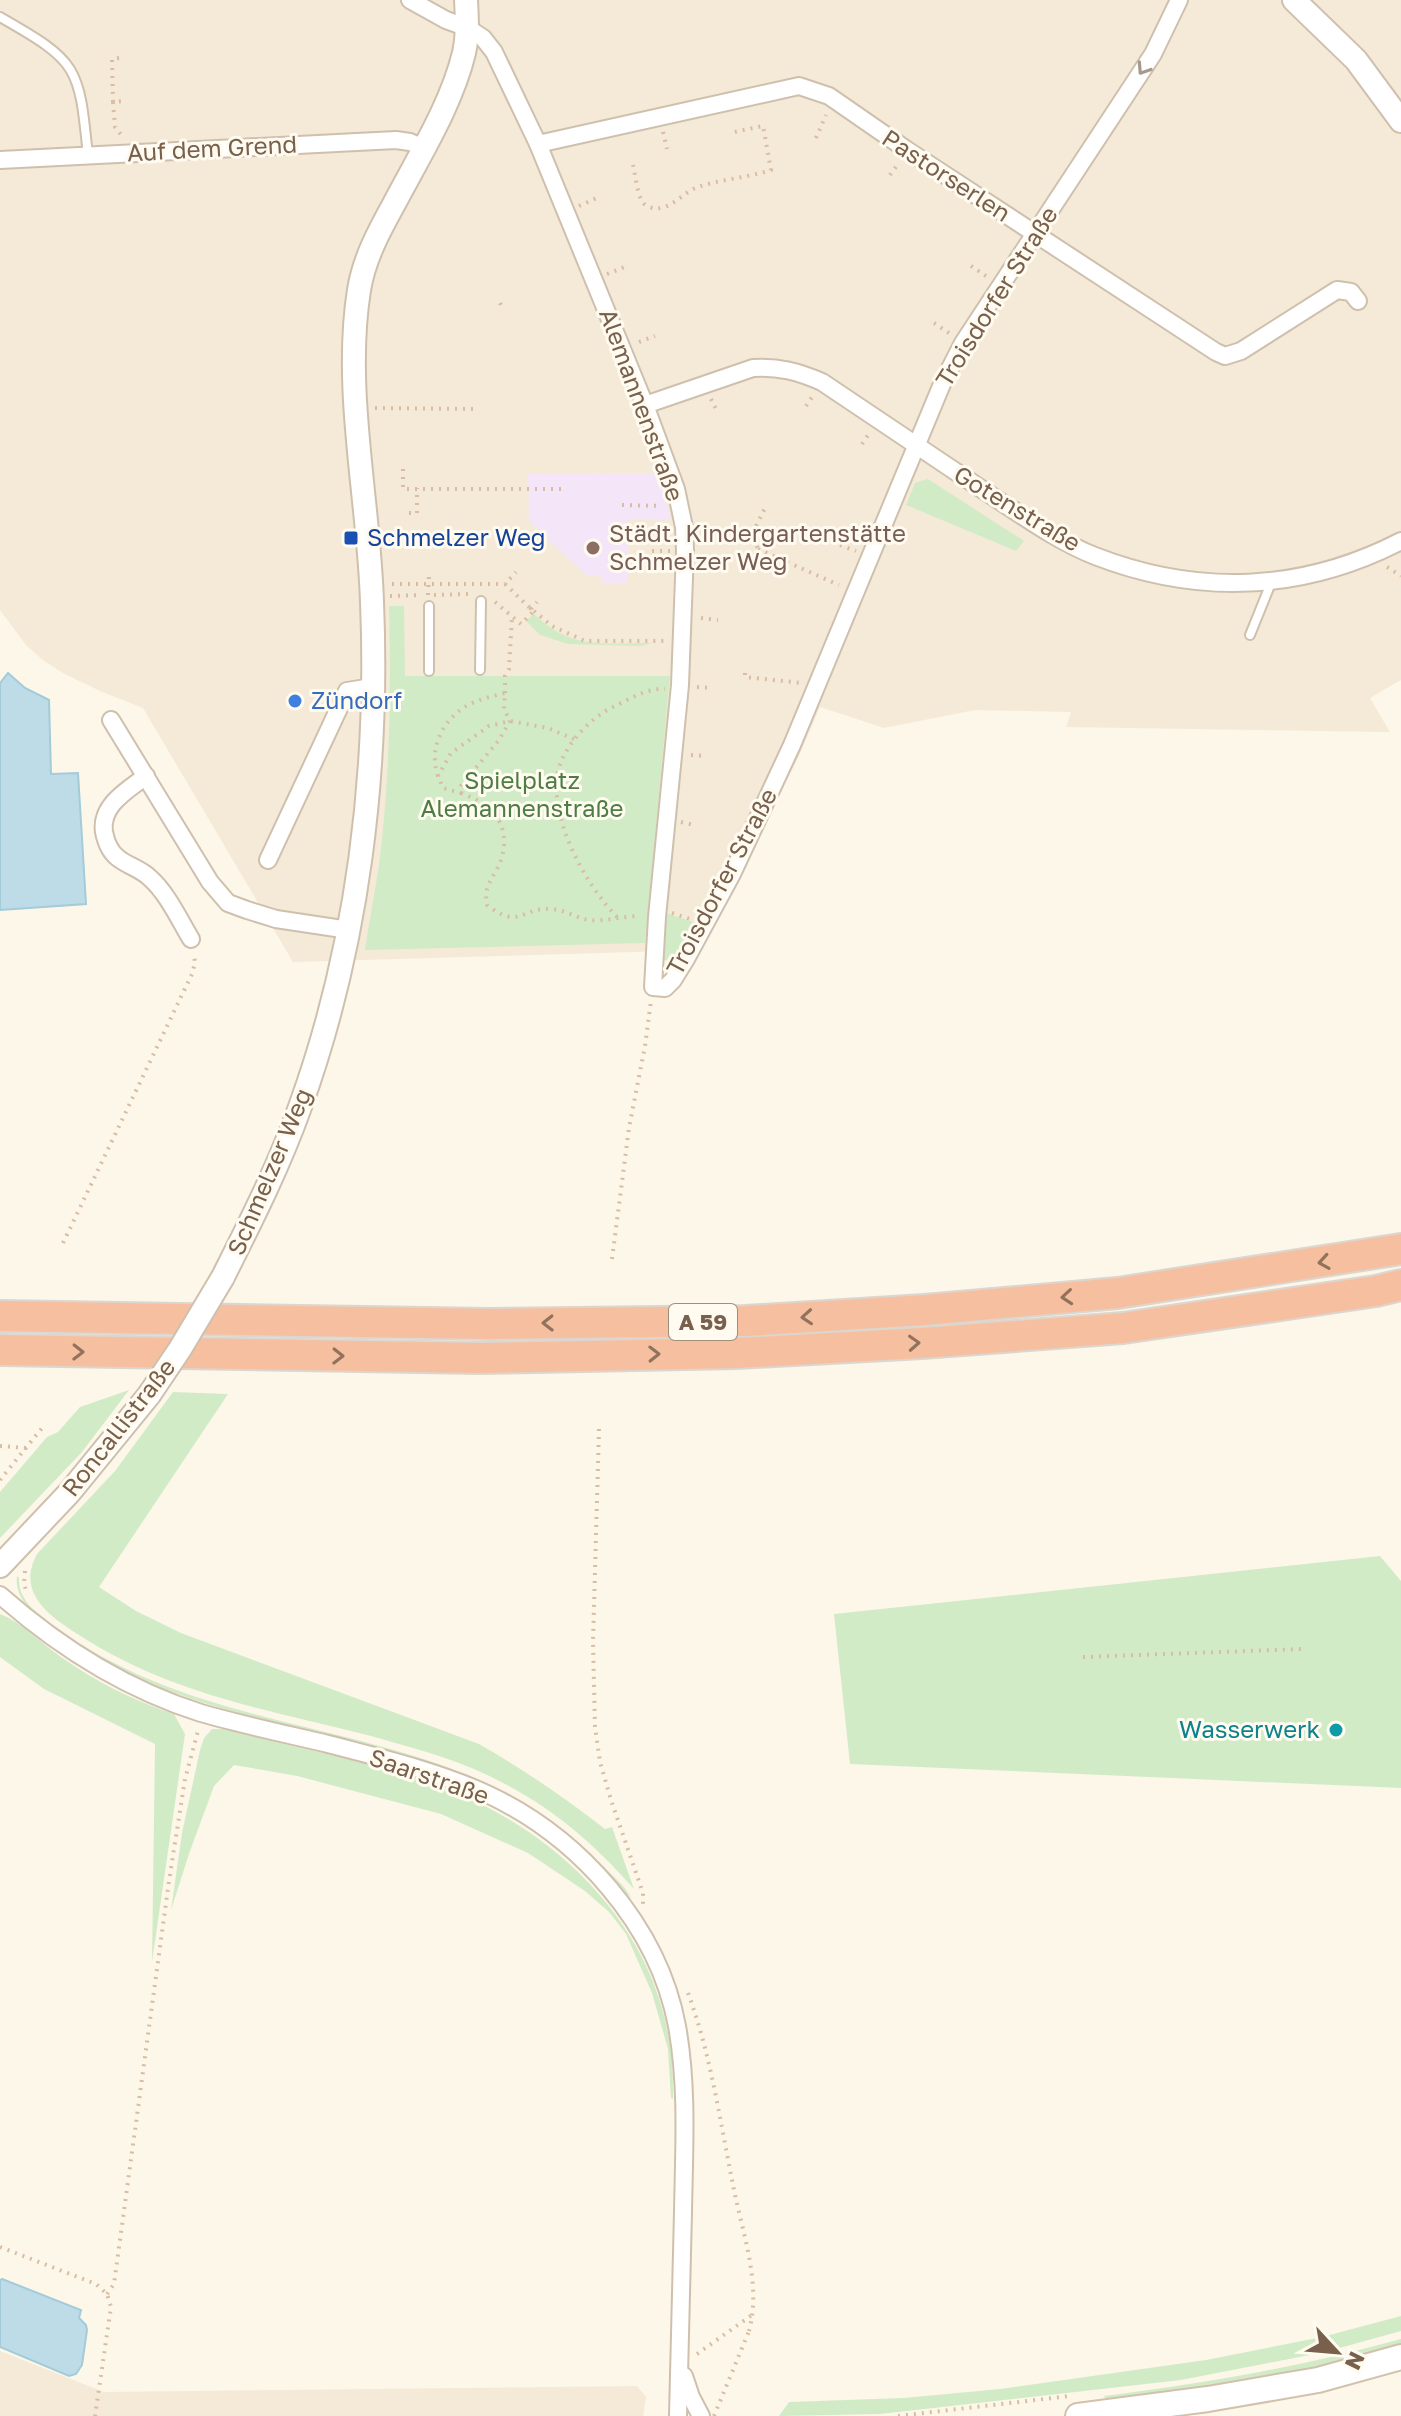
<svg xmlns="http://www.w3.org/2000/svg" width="1401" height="2416" viewBox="0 0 1401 2416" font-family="'Golos Text',sans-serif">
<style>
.residential{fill:#f4ead7}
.education{fill:#f4e5f9}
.green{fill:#d2ebc7}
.water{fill:#bddce7;stroke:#a3cbd9;stroke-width:2}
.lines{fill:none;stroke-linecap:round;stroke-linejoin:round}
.service-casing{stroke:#cfc0ae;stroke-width:12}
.minor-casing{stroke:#cfc0ae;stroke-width:20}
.tertiary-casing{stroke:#cfc0ae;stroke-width:26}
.secondary-casing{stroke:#d2c1ac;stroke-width:28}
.motorway-casing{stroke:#dcd6d0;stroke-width:34}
.path{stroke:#d8bda3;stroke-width:4;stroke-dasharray:2 6;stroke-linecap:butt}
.service{stroke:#fff;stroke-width:8}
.minor{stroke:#fff;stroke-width:16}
.tertiary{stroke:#fff;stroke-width:22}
.secondary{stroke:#fff;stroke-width:24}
.motorway{stroke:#f6c0a0;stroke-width:30}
.tertiary-bridge-casing{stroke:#cfc0ae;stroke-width:26;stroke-linecap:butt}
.path-bridge{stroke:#d8bda3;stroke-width:4;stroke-dasharray:2 6;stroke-linecap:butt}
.tertiary-bridge{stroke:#fff;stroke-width:22}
.oneway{stroke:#a7988b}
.oneway2{stroke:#91735d}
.transit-dot{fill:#1a4fb4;stroke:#fffbf0;stroke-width:3}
.education-dot{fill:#8d6e63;stroke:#fffbf0;stroke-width:3}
.shop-dot{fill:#3f7fe0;stroke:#fffbf0;stroke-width:3}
.culture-dot{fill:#0f9aa8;stroke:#fffbf0;stroke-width:3}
.labels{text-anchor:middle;stroke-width:6;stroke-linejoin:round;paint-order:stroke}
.shield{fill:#fffbf0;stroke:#a08e7d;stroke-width:2}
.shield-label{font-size:22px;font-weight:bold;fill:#78604c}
.street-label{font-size:24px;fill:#78604c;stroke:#fffbf0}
.education-label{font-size:24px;fill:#785e54;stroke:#fffbf0;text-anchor:start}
.transit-label{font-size:24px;fill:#164399;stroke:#fffbf0;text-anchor:start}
.shop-label{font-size:24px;fill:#366cbe;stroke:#fffbf0;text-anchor:start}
.park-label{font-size:24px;fill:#4e7d43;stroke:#fffbf0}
.culture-label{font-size:24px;fill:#0d838f;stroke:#fffbf0;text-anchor:end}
</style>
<rect width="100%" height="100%" fill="#fdf7e9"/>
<g class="residential">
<path d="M0,0H1401V680L1370,698L1390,732L1066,727L1071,712L975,710L884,728L820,707L799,756L702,950L293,962L143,708L100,691L63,673L44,661L26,645L0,610Z"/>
<path d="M0,2351L104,2392L637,2386L646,2397L643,2416H0Z"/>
</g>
<path class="education" d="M658,473L671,519L628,520L627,583H601V576L586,575L529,521L528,474Z"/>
<g class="green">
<path d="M928,479L1024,541L1016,551L906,505L915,483Z"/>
<path d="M389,606H404L405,676H670L645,943L365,950C369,921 375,893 379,865C390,779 391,692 389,606Z"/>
<path d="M534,614C571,650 603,643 652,643L641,646L568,644L540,635L526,621Z"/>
<path d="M666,913L696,923L672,963L662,959Z"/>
<path d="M129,1390L82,1452L0,1538V1492L47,1437L58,1432L80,1407Z"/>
<path d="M173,1392L228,1394L99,1587L136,1611L181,1633L479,1744C523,1769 565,1798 605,1829L612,1827L634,1889C585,1833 534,1793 464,1765C434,1753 402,1745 371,1736C266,1709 172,1695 79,1635C49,1616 16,1593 37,1554L115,1471Z"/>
<path d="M1380,1556L1401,1581V1788L850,1764L834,1614Z"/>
<path d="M17,1576L19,1578C18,1600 37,1613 53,1625C179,1719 328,1719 468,1775C521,1796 563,1826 603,1866C613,1876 625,1886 631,1898C613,1883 597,1862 580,1846C549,1819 515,1798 478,1781C432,1760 382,1748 333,1737C231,1712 138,1692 53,1628C35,1615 14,1600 17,1576Z"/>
<path d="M0,1614C23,1623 41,1643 61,1657C95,1681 134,1701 174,1714L185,1734L152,1962L155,1744L44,1689L0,1657Z"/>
<path d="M212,1729H224C297,1749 372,1761 442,1787C554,1829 652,1922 670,2044C673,2062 673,2080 673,2099L671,2098L668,2049L652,1993L626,1934L609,1912L585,1891L528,1853L441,1814L297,1776L234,1765L214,1786L190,1851L171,1910L182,1833L200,1750L204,1738Z"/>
<path d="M1401,2316V2331L1325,2352L1181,2380L880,2414L779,2416L789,2402L904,2398L1000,2389L1206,2360L1322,2337Z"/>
<path d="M1401,2339V2345L1390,2349L1255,2381L1107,2402L1104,2396C1206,2383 1301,2367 1401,2339Z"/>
</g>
<g class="water">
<path d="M8,673L25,688L49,700L51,774L78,773L86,904L0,910V683Z"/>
<path d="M2,2279L81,2310L79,2318L86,2325L87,2330L82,2365L76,2374L69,2376L0,2347V2280Z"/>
</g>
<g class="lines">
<g class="service-casing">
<g id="service">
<path d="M0,17C79,62 79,66 88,156"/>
<path d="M1250,635L1271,583"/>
<path d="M480,670L481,601"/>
<path d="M429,671V606"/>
</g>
</g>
<g class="minor-casing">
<g id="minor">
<path d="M410,0L446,20L468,28L483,38L494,52L538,144L645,405L676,489L684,527L685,551L680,685L657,917L653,987L665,988L673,980L686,959L732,874L792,745L942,384L963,343L1153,54L1179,0"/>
<path d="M538,144L799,86L829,96L907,150L1216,352L1225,356L1241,351L1337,290L1351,292L1358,301"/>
<path d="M0,160L396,140L410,142L424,148"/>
<path d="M645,405L753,368C778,366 799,372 822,382C878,419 933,457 989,494C1023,516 1057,541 1095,556C1198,596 1302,592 1401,541"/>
<path d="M111,720L210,882L228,903L247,910L276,919L349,930"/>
<path d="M146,776C128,790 100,805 104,832C106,842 110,852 118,858C128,866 141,869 150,878C167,893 179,919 191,939"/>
<path d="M268,860L347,691L372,687"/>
<path d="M0,1595C60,1648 125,1689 201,1713C243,1725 286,1734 328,1744C381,1758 437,1771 487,1794C579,1837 658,1925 677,2026C688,2087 684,2150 683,2212C681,2280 680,2348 678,2416"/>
<path d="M684,2376L691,2397L701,2416"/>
</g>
</g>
<g class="tertiary-casing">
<g id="tertiary">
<path d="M1294,0L1356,60L1401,121"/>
<path d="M223,1277C251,1221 279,1166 300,1107C358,947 379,772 372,602C369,501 343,390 359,290C364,259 379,231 394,204C419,156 451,106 464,53C468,35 467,18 466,0"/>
<path d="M0,1566L69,1493L149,1395"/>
</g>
</g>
<g class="secondary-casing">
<path id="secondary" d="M1078,2416L1208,2399L1318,2380L1401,2357"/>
</g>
<g class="motorway-casing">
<g id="motorway">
<path d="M0,1316L490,1324L746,1321L925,1310L1118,1293L1401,1249"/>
<path d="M0,1350L479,1358L737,1353L922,1343L1123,1328L1376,1291L1401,1285"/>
</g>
</g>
<g class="path">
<path d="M119,58L112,59L113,102L123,101"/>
<path d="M113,102L115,127L122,136"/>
<path d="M663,132L667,149"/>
<path d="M816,138L826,115"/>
<path d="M633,165C636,176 637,201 647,206C667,216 682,192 698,187C721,179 747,178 771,170L763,126L734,132"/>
<path d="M890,175L898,164"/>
<path d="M579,206L599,197"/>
<path d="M971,266L989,278"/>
<path d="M607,274L627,266"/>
<path d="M500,303L502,307"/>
<path d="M934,323L949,333"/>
<path d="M639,342L655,336"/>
<path d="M711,399L717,411"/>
<path d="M806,406L814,394"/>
<path d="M375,408L476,409"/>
<path d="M862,444L870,432"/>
<path d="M403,469V489H561"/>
<path d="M622,505L662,506"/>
<path d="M409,513H417V488"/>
<path d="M840,545L856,551"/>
<path d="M758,549L839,585"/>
<path d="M652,551H670"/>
<path d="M755,555L758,549L752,534L766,506"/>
<path d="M1387,567L1401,576"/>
<path d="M392,584H505L516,572"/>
<path d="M505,584L531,609"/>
<path d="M428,595L429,575"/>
<path d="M434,595L470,594"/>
<path d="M390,596L422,595"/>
<path d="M495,602L521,624L534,611L531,609L537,602"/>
<path d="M534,611L552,626L585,641H667"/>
<path d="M701,618L718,620"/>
<path d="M745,673V677L802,683"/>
<path d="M697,687L710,688"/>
<path d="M505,693V676L509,669L512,617"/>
<path d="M691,755L705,756"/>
<path d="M438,776C428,748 443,719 468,705C480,699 493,696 505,693L504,709L510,721L499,740L461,786V793L443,788L438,776L451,753L489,726L510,721L548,728L574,739"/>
<path d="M461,793C490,804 511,822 502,857C496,877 483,882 487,905C521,931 522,906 552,909C565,910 576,918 589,920C604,922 623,916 639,916"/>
<path d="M681,822L694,825"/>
<path d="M672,913L690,919"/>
<path d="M617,917C586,885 552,824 557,777C560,750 589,718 613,707C630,699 646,688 665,689"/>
<path d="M63,1243L192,974L195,963L194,953"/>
<path d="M612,1259L629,1128L645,1046L651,1001"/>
<path d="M599,1429L593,1642L595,1727L600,1762L611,1800L643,1893V1904"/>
<path d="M0,1446L26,1448"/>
<path d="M0,1480L42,1428"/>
<path d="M25,1571L24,1584L27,1593"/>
<path d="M1083,1657L1302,1649"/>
<path d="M688,1993C711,2055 720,2121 733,2185C742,2232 762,2284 749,2331"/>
<path d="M0,2247L96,2284L107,2294L111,2307L95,2416"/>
<path d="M107,2294L114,2284L169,1881L185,1779L198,1731"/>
<path d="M697,2354L752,2315"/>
<path d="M898,2416L1070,2396"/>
</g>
<use href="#service" class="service"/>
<use href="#minor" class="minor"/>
<use href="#tertiary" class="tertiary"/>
<use href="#secondary" class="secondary"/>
<use href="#motorway" class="motorway"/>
<g class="tertiary-bridge-casing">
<path id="tertiary-bridge" d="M149,1395L180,1349L223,1277"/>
</g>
<path class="path-bridge" d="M714,2416L749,2331"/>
<use href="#tertiary-bridge" class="tertiary-bridge"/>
</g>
<defs><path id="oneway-chevron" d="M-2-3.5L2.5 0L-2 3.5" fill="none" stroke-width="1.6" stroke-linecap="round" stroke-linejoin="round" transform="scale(2)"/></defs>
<use class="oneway" href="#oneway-chevron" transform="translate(1143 69) rotate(123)"/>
<g class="oneway2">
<use href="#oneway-chevron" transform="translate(1324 1262) rotate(171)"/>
<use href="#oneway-chevron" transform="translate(1067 1297) rotate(175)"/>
<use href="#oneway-chevron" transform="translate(807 1317) rotate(176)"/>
<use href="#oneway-chevron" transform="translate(548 1323) rotate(179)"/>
<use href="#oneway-chevron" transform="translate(914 1343) rotate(-3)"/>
<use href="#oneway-chevron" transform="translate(78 1352) rotate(1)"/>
<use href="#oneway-chevron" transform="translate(654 1354) rotate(-1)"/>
<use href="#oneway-chevron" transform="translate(338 1356) rotate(1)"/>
</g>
<rect class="transit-dot" x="343" y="530" width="16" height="16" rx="4"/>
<circle class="education-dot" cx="593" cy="548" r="8"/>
<circle class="shop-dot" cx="295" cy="701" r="8"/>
<circle class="culture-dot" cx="1336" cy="1730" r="8"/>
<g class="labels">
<rect class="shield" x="669" y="1304" width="68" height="36" rx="6"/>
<g class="shield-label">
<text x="703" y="1330">A 59</text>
</g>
<g class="street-label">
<text transform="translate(212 149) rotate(-3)" y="8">Auf dem Grend</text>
<text transform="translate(946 176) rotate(33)" y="8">Pastorserlen</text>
<text transform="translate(997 297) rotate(-58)" y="8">Troisdorfer Straße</text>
<text transform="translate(641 405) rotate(70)" y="8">Alemannenstraße</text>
<text transform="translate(1017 509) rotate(31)" y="8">Gotenstraße</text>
<text transform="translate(722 882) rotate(-62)" y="8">Troisdorfer Straße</text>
<text transform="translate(270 1172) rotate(-67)" y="8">Schmelzer Weg</text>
<text transform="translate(119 1428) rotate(-52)" y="8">Roncallistraße</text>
<text transform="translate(429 1777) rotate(19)" y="8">Saarstraße</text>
</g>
<g class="education-label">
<text x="609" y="542">Städt. Kindergartenstätte<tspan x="609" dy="28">Schmelzer Weg</tspan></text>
</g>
<g class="transit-label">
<text x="367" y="546">Schmelzer Weg</text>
</g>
<g class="shop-label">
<text x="311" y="709">Zündorf</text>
</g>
<g class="park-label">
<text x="522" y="789">Spielplatz<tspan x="522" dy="28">Alemannenstraße</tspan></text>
</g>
<g class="culture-label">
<text x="1320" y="1738">Wasserwerk</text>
</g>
</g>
<g transform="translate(1337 2352) rotate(116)" stroke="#fffbf0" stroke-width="6" paint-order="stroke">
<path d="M0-6L14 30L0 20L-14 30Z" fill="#78604c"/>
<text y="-12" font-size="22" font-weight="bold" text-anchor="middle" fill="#78604c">N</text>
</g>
</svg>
